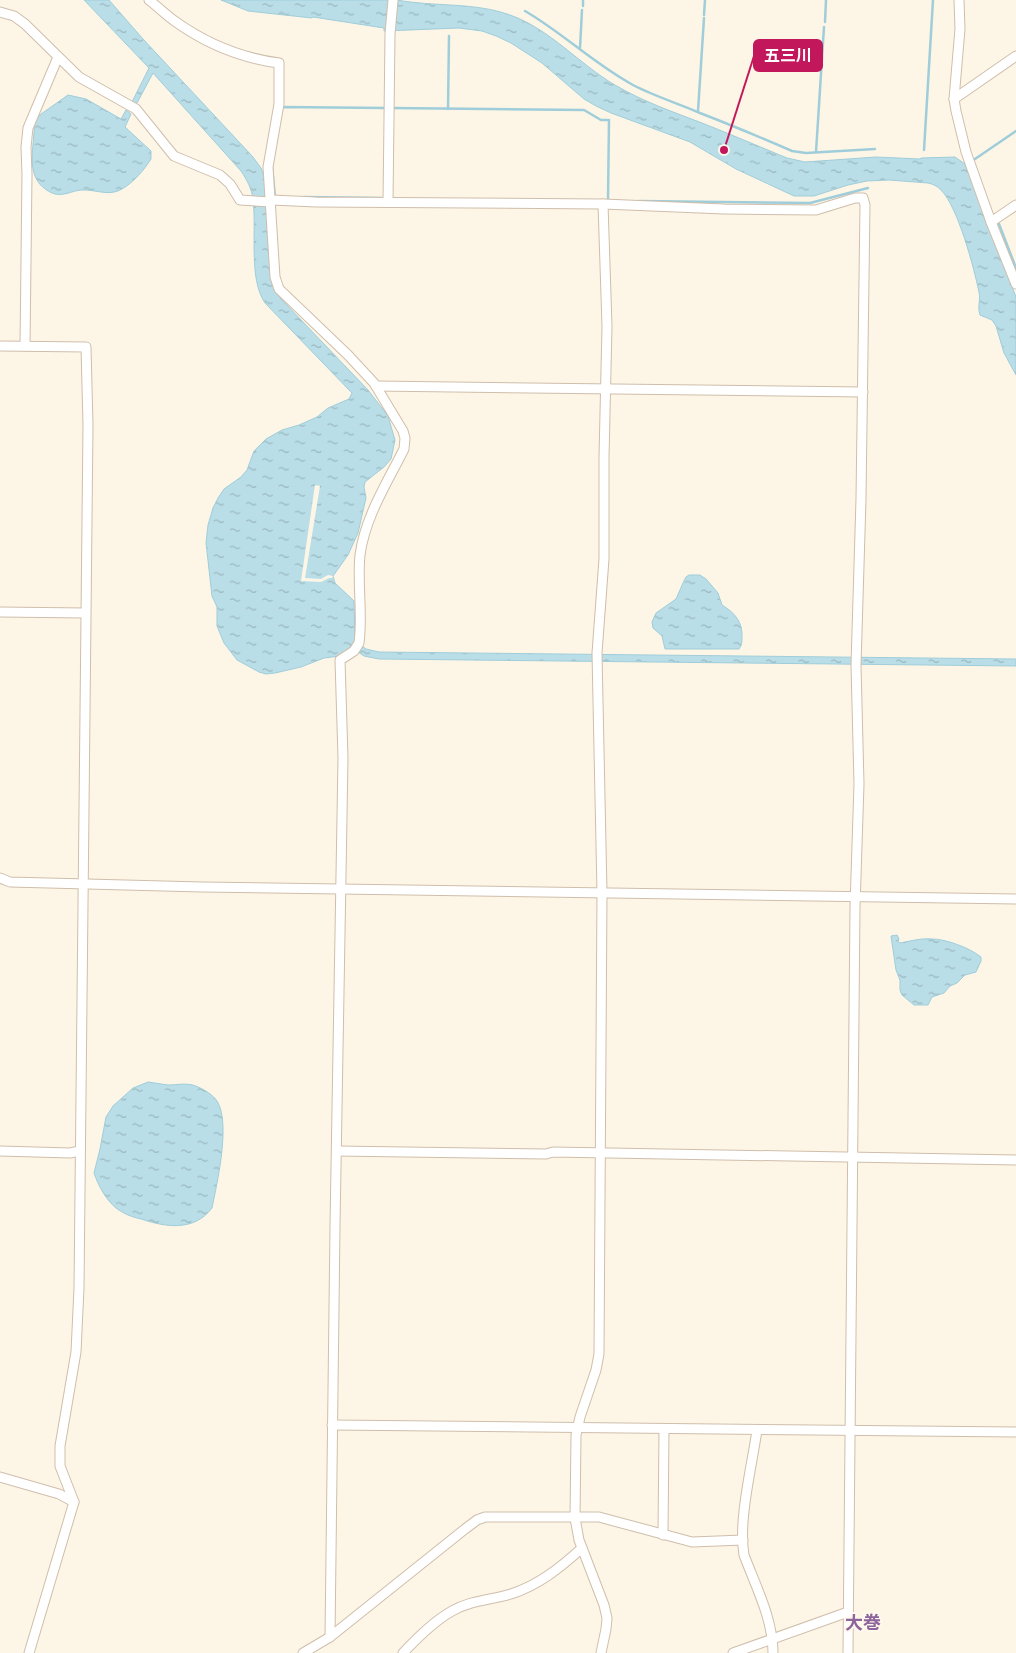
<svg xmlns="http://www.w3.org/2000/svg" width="1016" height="1653" viewBox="0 0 1016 1653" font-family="'Archivo Narrow','Noto Sans JP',sans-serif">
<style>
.water{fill:url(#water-ripples);stroke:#9fcdda}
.pier{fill:#fdf6e6}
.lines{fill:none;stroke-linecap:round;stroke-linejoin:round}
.stream{stroke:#9fcdda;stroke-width:2.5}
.minor-casing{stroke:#cfbeab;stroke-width:11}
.minor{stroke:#fff;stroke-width:9}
.labels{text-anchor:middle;stroke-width:4;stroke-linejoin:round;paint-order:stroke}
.quarter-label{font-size:18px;font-weight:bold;fill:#8d649b;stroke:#fff9ed}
.leader{fill:none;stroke:#c2185b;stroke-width:2}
.callout-dot{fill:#c2185b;stroke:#fff9ed;stroke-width:2}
.callout{fill:#c2185b;stroke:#c2185b;stroke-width:2}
.callout-label{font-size:16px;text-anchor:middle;font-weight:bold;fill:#fff}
</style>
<defs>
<pattern id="water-ripples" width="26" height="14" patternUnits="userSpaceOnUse" patternTransform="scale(1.25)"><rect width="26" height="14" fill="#b9dee8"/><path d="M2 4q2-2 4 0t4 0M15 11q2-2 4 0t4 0" fill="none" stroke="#9bb7be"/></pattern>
</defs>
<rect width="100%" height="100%" fill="#fdf6e6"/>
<g class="water">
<path d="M84,0H109L143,39L253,157L261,168L265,179L268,195L273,287L281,299L368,390L388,416L395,440L391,459L384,467L365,482L364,487L366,498L358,533L348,555L333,576L335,583L354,601L355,641L366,649L379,652L1016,659V666L379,659L364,656L352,648L340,656L324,658L301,667L275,673L266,674L259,672L237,660L224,643L217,626V607L212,596L206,543L208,525L213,508L218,498L224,489L241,477L247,470L254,451L266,439L282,430L299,425L317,417L328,408L349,399L352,393L265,303C248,278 257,230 253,200C252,189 247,180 241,171L153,73L137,103L134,106L131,104L149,68Z"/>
<path d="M221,0H397C435,7 474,2 510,15C550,29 579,64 615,85C642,101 673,112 702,123C730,134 758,146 787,158L805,162L876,157L920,159L921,158L955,157L965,164L1016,297V375L1004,353L996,326L992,320L980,315C977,305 981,301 979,292C974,268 958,207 941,190C937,186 933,184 928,183L889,180L867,181L848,185L814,196H794L736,169L690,142L611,113L596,106L584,99L542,63L511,43L496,36L482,31L459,28L384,31V28L313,17L312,18L248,11Z"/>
<path d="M68,95L86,99L121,119L126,110L131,114L125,127L151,151V159C144,170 134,182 122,189C109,197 95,189 81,190C72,191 64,196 55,194C48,192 40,186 37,180C27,163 36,138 34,119Z"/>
<path d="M689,575H700L706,579L718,593L722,605C735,613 743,622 742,638C742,642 742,645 739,649H665L662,636L653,628L652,622L656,613L676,599L683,583L686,577Z"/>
<path d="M897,935L899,939L898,941L900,943C911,941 921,938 932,939C946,939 970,948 981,957V961L976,972L965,975L957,983L950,986L944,993L932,997L928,1005H914L902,995L900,990V980L896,970L891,936Z"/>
<path d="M148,1082C155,1083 161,1084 168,1085C178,1085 188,1082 198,1087C205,1090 213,1095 217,1101C231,1123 217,1183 212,1208C194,1232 165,1227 141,1219C132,1217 124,1214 116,1208C106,1200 98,1185 94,1173L100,1149L106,1117L113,1106L133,1088Z"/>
</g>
<path class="pier" d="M315,485L320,486L305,578L321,579L328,575L333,576L332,578H329L321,582L301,581Z"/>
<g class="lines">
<g class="stream">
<path d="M583,6V0"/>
<path d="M525,11C563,33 594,64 633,85C654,96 677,103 700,113C731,125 762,138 792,151L806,153L875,149"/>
<path d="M704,15L705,0"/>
<path d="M825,22L826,0"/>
<path d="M580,48L582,10"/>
<path d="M392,108L584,110L601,120H609L608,201"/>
<path d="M282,109V107L386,108"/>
<path d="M448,109L449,36"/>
<path d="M698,111L704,18"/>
<path d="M924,150L933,0"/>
<path d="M816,152L824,27"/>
<path d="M975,159L1016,131"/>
<path d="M272,166L275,197H276"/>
<path d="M304,197L381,198"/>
<path d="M639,201L810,203L868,188"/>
<path d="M999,224L1016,268"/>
</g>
<g class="minor-casing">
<g id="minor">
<path d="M149,0C158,7 166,15 176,22C207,44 241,58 279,63V104L268,167L275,277L279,289L348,355L374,383L403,431L405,438L404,449C387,483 365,517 360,555C357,584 363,614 359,643L354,651L340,660L343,758L335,1226L330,1637"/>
<path d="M959,0L960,29L954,99L956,111L966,152L991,222L1016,284"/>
<path d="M0,12L14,16L25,24L79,77L136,109L174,156L220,175L230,184L240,200L271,202"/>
<path d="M954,99L1016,56"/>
<path d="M271,200L316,202L603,204L724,209L816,210L855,198H863L865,205L861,499L856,665L859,784L855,907L848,1653"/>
<path d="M388,202L390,34L393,0"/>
<path d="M991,222L1016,205"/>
<path d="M0,346L86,347L88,425L79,1288L76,1352L60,1446V1466L74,1502L29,1653"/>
<path d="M25,346L27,174L26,147L28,128L58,57"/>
<path d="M376,386L863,392"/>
<path d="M0,612L85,613"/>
<path d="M0,878L10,882L202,887L1016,899"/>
<path d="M0,1151L70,1153L80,1151"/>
<path d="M337,1151L546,1154L553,1152L1016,1160"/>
<path d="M332,1425L1016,1432"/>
<path d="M757,1430C752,1466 738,1520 744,1555C756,1587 773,1619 773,1653"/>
<path d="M0,1477L59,1494L74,1502"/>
<path d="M663,1535L664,1429"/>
<path d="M303,1653L330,1637L465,1529L477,1520L485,1517H599L692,1542L743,1540"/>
<path d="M403,1653C417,1638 434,1621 452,1611C471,1600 491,1600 511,1594C539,1585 561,1567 582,1548"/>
<path d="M601,1653L606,1629L607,1618L604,1605L579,1540L575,1518L576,1435L580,1417L596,1370L599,1354L602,893L597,653L604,559V457L607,326L603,204"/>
<path d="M733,1653L848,1612"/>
</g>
</g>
<use href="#minor" class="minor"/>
</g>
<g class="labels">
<g class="quarter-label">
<text x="863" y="1629">大巻</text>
</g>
</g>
<path class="leader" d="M724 150L754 56"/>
<circle class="callout-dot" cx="724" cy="150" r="5"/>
<rect class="callout" x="754" y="40" width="68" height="31" rx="5"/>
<g class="callout-label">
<text x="788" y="61">五三川</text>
</g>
</svg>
